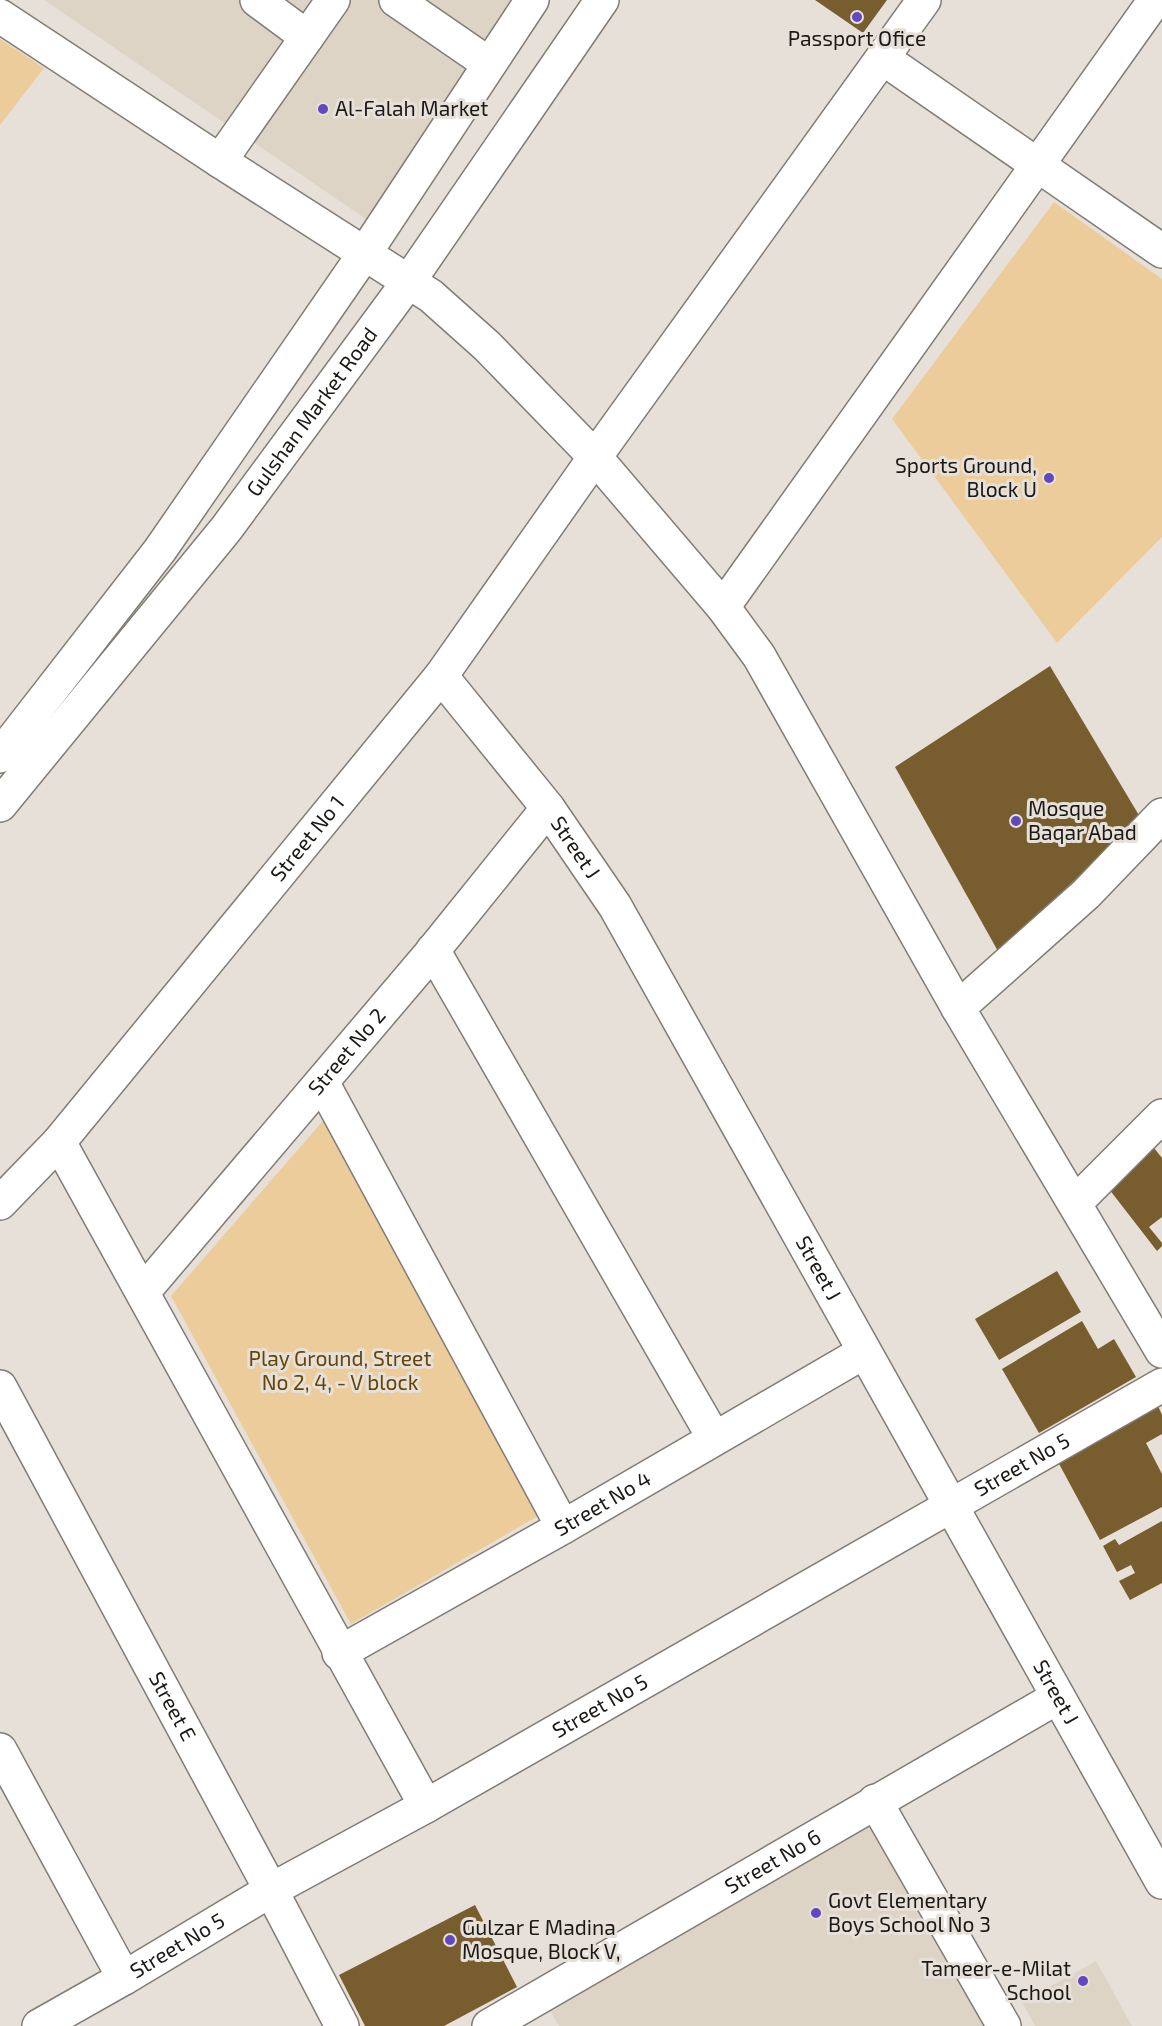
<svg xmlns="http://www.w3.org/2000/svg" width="1162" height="2026" viewBox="0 0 1162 2026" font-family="'Exo 2',sans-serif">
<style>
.built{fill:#ded4c5}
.green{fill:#eccc9b}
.building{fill:#785d2e}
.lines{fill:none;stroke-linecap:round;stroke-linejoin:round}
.minor-casing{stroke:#817c75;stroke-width:36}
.major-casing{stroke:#817c75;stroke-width:36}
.minor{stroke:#fff;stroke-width:33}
.major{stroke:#fff;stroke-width:33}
.poi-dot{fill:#6347bf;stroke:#e6e0d8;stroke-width:2}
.labels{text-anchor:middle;stroke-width:6;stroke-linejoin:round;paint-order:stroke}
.poi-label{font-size:21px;fill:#1b1916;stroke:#e6e0d8;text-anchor:start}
.street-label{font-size:21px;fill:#1b1916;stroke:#e6e0d8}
.park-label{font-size:21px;fill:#644507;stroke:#e6e0d8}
</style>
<rect width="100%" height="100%" fill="#e6e0d8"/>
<g class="built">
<path d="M44,0H516L366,219Z"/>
<path d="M870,1822L989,2026H559L547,2005Z"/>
<path d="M1096,1961L1132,2026H1035L1022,2002Z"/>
</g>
<g class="green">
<path d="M0,39L44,68L0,125Z"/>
<path d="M1054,202L1162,279V537L1057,643L892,419Z"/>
<path d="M328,1115L545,1512L351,1624L171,1296Z"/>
</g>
<g class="building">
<path d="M815,0H887L863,33Z"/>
<path d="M1050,666L1140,817L999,953L895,767Z"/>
<path d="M1150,1143L1162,1158V1217L1149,1227L1162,1243V1246L1157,1251L1102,1180Z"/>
<path d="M1057,1271L1081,1312L999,1360L975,1319Z"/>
<path d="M1082,1321L1098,1349L1114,1339L1136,1377L1039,1433L1002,1369Z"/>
<path d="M1158,1406L1162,1415V1434L1146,1443L1162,1474V1507L1100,1540L1057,1460Z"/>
<path d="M1162,1521V1583L1130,1600L1119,1581L1135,1573L1131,1565L1117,1572L1103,1546L1115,1539L1119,1545Z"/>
<path d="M475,1905L517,1987L444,2026H365L339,1975Z"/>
</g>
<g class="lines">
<g class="minor-casing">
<g id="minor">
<path d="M257,0L307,37"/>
<path d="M396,0L489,64"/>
<path d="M0,16L220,161L431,296L487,346L595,457L723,607L759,656L958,1008L1162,1351"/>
<path d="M884,59L1162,251"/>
<path d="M220,161L333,0"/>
<path d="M723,607L1155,0"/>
<path id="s1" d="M441,676L548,808L615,906L1162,1882"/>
<path d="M433,950L714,1438"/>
<path d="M958,1008L1086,894L1162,815"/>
<path d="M322,1082L563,1527"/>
<path d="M59,1142L426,1806"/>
<path id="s2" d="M0,1203L59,1142L441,676L595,457L924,0"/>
<path d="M1075,1203L1162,1116"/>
<path id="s3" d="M143,1292L427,958L548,808"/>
<path id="s4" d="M0,1387L271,1890L342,2026"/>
<path id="s5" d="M339,1653L563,1527L864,1352"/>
<path d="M0,1750L124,1978"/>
<path d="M875,1801L1004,2026"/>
<path id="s6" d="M39,2026L124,1978L271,1890L426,1806L1162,1385"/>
<path id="s7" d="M489,2026L1058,1697"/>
</g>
</g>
<g class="major-casing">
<g id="major">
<path d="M0,756L160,550L365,253L532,0"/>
<path id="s8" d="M0,805L226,529L409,281L602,0"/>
</g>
</g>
<use href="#minor" class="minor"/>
<use href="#major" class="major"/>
</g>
<g class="poi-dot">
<circle cx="857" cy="17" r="6"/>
<circle cx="323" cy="109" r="6"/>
<circle cx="1049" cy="478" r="6"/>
<circle cx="1016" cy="821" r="6"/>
<circle cx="816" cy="1913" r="6"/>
<circle cx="450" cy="1940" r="6"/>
<circle cx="1083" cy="1981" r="6"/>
</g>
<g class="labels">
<g class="poi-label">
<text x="857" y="46" text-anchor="middle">Passport Ofice</text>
<text x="335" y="116">Al-Falah Market</text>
<text x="1037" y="473" text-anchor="end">Sports Ground,<tspan x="1037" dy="24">Block U</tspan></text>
<text x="1028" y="816">Mosque<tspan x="1028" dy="24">Baqar Abad</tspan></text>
<text x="828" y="1908">Govt Elementary<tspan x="828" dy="24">Boys School No 3</tspan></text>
<text x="462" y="1935">Gulzar E Madina<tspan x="462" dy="24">Mosque, Block V,</tspan></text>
<text x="1071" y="1976" text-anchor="end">Tameer-e-Milat<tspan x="1071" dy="24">School</tspan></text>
</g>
<g class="street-label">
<text dy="7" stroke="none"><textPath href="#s8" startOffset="502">Gulshan Market Road</textPath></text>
<text dy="7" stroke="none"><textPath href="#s2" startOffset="477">Street No 1</textPath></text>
<text dy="7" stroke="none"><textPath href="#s1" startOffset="218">Street J</textPath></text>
<text dy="7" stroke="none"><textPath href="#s3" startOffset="315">Street No 2</textPath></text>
<text dy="7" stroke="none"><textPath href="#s1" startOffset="704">Street J</textPath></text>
<text dy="7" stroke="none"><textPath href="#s6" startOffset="1132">Street No 5</textPath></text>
<text dy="7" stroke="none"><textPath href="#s5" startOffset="303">Street No 4</textPath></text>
<text dy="7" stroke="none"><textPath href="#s1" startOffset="1190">Street J</textPath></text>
<text dy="7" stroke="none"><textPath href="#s4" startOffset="363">Street E</textPath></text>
<text dy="7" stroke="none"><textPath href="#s6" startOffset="646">Street No 5</textPath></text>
<text dy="7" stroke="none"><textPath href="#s7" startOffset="328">Street No 6</textPath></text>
<text dy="7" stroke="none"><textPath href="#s6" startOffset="160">Street No 5</textPath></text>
</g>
<g class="park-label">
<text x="340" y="1366">Play Ground, Street<tspan x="340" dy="24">No 2, 4, - V block</tspan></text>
</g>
</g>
</svg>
